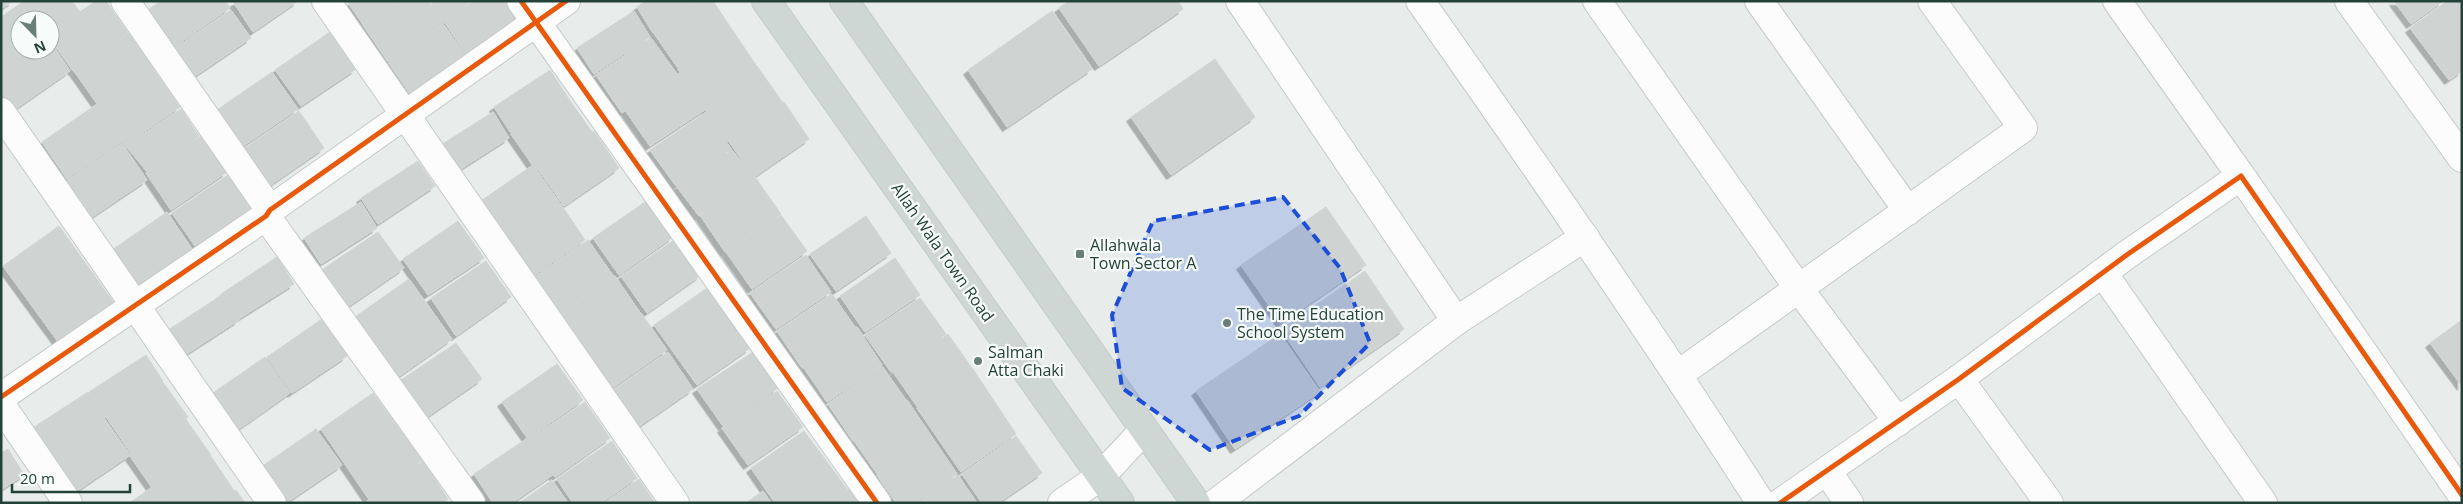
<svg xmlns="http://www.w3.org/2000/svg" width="2463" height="504" viewBox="0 0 2463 504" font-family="'Open Sans',sans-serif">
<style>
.building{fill:#cfd4d2;stroke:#d1d6d4;filter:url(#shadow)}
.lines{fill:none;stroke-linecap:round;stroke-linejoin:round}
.minor-casing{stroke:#c5cac8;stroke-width:30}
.major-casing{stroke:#c3ccc9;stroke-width:30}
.minor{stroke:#fcfcfc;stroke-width:28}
.major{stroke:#cfd7d5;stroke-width:28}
.cycleway-casing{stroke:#f7fbf9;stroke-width:8}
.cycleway{stroke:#e8590c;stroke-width:5}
.marked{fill:#1d4ed8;fill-opacity:0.2;stroke:#1d4ed8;stroke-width:4;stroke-dasharray:10 6;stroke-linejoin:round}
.poi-dot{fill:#697e78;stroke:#f7fbf9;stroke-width:2}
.labels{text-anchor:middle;stroke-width:4.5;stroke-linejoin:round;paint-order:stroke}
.poi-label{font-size:16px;fill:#24423a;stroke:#f7fbf9;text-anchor:start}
.street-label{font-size:16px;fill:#24423a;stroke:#f7fbf9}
</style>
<defs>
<filter id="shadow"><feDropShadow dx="-4.5" dy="4.5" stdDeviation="0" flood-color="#0004"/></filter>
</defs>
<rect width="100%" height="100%" fill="#e8edeb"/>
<g class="building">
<path d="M1,1H13L1,9Z"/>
<path d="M24,1H72L80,12L50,33V20H20V50H50V41L70,71L14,110L1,93V17Z"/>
<path d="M96,1H106L128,33L73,71L50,38V32Z"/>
<path d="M161,1H225L230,8L175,46L149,9Z"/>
<path d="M237,1H298L253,32L234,3Z"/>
<path d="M347,1H399L364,26Z"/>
<path d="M398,1H428L444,24L388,62L363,25Z"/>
<path d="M430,1H471L443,21Z"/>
<path d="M473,1H511L524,20L469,59L444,21Z"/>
<path d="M646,1H702L653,33L637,7Z"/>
<path d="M697,1H713L733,31L678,68L653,32Z"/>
<path d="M1069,1H1178L1183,9L1099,66L1059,8Z"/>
<path d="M2394,1H2443L2411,24Z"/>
<path d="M2447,1H2462V71L2449,80L2410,28Z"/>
<path d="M231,10L251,38L195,76L175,48Z"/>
<path d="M634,11L650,37L594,74L577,48Z"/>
<path d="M1052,11L1092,69L1007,127L968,70Z"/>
<path d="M444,25L469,61L414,100L389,63Z"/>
<path d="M733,31L758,68L704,106L678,69Z"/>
<path d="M330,32L356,69L301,106L275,70Z"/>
<path d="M129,33L155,71L100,108L74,71Z"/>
<path d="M651,38L677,74L622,113L596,75Z"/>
<path d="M1215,59L1255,117L1171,175L1131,117Z"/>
<path d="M757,66L783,103L727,141L702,104Z"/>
<path d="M154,70L180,107L125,145L100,108Z"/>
<path d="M550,70L567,96L511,133L494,107Z"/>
<path d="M272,72L298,109L243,146L217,110Z"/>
<path d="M681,72L706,109L650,146L625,110Z"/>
<path d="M566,95L592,132L536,170L511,134Z"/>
<path d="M784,102L809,139L754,177L728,140Z"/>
<path d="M97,104L122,141L67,179L42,142Z"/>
<path d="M181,109L199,136L148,173L126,146Z"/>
<path d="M299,111L324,148L269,186L243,149Z"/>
<path d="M493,112L509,138L453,174L436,148Z"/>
<path d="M706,112L731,149L676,186L650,150Z"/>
<path d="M594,131L619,168L564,206L538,169Z"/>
<path d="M201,136L227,172L171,210L146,173Z"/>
<path d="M122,143L147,180L92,217L67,181Z"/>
<path d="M732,150L754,177L699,216L677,187Z"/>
<path d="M418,161L435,186L378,224L361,198Z"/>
<path d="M533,165L559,202L504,240L478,203Z"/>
<path d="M228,175L253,212L198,250L172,213Z"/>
<path d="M755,177L781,214L725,252L700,215Z"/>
<path d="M648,200L673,237L619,275L593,238Z"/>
<path d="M361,202L377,228L321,264L304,238Z"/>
<path d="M560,203L585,240L530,278L505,241Z"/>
<path d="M1326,207L1366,265L1281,323L1241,265Z"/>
<path d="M167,212L192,249L138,287L112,250Z"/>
<path d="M781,215L807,251L752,289L726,252Z"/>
<path d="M866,216L891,253L836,291L810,254Z"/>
<path d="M458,221L484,258L428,295L403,259Z"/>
<path d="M59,226L114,303L59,343L3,266Z"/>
<path d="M378,232L404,268L349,306L323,269Z"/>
<path d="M676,239L701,275L647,313L621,276Z"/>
<path d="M588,240L614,277L558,315L533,278Z"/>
<path d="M806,255L831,292L776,329L750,293Z"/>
<path d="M277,257L294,284L237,320L221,294Z"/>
<path d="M895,258L920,295L865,332L840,296Z"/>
<path d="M486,261L511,297L456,336L431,298Z"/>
<path d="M1365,271L1404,329L1320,387L1281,329Z"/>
<path d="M615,276L641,314L586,351L560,315Z"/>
<path d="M409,279L452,339L398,377L355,317Z"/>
<path d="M707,288L750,348L697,385L654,325Z"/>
<path d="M832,294L857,330L802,368L777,331Z"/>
<path d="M222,295L239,320L182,357L165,332Z"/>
<path d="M920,298L946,334L891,372L865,335Z"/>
<path d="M641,313L667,350L612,388L586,351Z"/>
<path d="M322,319L347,356L292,393L267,357Z"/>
<path d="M2462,320V386L2430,343Z"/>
<path d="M857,327L882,365L827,402L802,365Z"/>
<path d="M948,334L974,371L919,409L893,372Z"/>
<path d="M1280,334L1320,392L1235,449L1196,391Z"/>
<path d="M456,343L482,379L427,417L401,380Z"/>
<path d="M668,352L693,389L638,427L613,390Z"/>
<path d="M753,352L778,388L723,426L697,389Z"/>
<path d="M146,355L163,381L106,418L89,392Z"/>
<path d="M265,357L290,393L236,431L210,395Z"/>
<path d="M557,364L583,400L528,439L502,402Z"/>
<path d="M882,366L908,403L853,441L828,404Z"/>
<path d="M973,369L1016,434L961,472L917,408Z"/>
<path d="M162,381L188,417L132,455L107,418Z"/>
<path d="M777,391L803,427L748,465L722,428Z"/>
<path d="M88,392L105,418L48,455L31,429Z"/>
<path d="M373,393L422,460L368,498L321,429Z"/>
<path d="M907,400L932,437L878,475L852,438Z"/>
<path d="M585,402L610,438L555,477L529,440Z"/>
<path d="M104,418L130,455L74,493L49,456Z"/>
<path d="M185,418L211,455L155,492L130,456Z"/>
<path d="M316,429L342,465L286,503L261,467Z"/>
<path d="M804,431L848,490L830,503H775L751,468Z"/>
<path d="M1016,436L1042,473L998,503H982L962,474Z"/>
<path d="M529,437L554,474L512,503H493L474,474Z"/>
<path d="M932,437L957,474L915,503H896L877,475Z"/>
<path d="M612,441L637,478L601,503H573L557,479Z"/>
<path d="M8,449L24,475L1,490V453Z"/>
<path d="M210,455L235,492L219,503H162L154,493Z"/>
<path d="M423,461L448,499L442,503H370L368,500Z"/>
<path d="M958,475L977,503H918Z"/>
<path d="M639,479L655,503H605Z"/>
<path d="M552,480L568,503H519Z"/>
<path d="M151,488L161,503H129Z"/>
<path d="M850,489L859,503H830Z"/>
<path d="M236,490L245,503H218Z"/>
<path d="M763,491L771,503H746Z"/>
</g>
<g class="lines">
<g class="minor-casing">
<g id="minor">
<path d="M125,1L270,210"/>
<path d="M326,1L675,503"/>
<path d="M521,1L877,503"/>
<path d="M1240,1L1456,321"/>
<path d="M1420,1C1537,167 1652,333 1761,503"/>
<path d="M1597,1L1799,289L1898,422"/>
<path d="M1759,1L1908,211"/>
<path d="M2117,1L2241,176"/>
<path d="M2349,1L2462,158"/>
<path d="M1,112L272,503"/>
<path d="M266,216L471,503"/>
<path d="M2103,273L2263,503"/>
<path d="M1679,374L2023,128L1932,1"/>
<path d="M1959,379L2049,503"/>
<path d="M1,397L266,216L270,210L566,1"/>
<path d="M1,405L68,503"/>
<path d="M1827,471L1849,503"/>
<path d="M1062,503L1101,476L1144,430"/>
<path d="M1216,503L1456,321L1585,237"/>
<path d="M1780,503L1959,379L2128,254L2241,176L2462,495"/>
</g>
</g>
<g class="major-casing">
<g id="major">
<path d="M766,1L1120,503"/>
<path d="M844,1L1196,503"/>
</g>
</g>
<use href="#minor" class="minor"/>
<use href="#major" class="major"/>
<g class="cycleway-casing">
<g id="cycleway">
<path d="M521,1L877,503"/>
<path d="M1,397L266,216L270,210L566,1"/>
<path d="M1780,503L1959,379L2128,254L2241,176L2462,495"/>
</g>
</g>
<use href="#cycleway" class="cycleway"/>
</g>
<path class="marked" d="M1283,197L1340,268L1370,343L1299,416L1210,450L1122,388L1112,315L1153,221Z"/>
<g class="poi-dot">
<rect x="1075" y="249" width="10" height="10" rx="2.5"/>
<circle cx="1227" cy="323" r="5"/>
<circle cx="978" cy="361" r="5"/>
</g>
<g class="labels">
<g class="poi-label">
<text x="1090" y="251">Allahwala<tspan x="1090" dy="18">Town Sector A</tspan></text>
<text x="1237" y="320">The Time Education<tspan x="1237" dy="18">School System</tspan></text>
<text x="988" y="358">Salman<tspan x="988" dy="18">Atta Chaki</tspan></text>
</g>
<g class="street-label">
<text transform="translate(943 252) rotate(55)" y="6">Allah Wala Town Road</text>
</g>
</g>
<rect width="2463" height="504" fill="none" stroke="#24423a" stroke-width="5"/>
<g transform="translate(35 35) rotate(157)"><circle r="24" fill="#f7fbf9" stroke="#a3b1ad"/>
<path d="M0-4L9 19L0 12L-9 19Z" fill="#697e78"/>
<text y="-8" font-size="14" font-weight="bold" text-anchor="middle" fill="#24423a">N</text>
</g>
<path d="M12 484v8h118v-8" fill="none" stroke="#24423a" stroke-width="2.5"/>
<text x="20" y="484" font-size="15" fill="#24423a" stroke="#f7fbf9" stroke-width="4" paint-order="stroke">20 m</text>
</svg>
